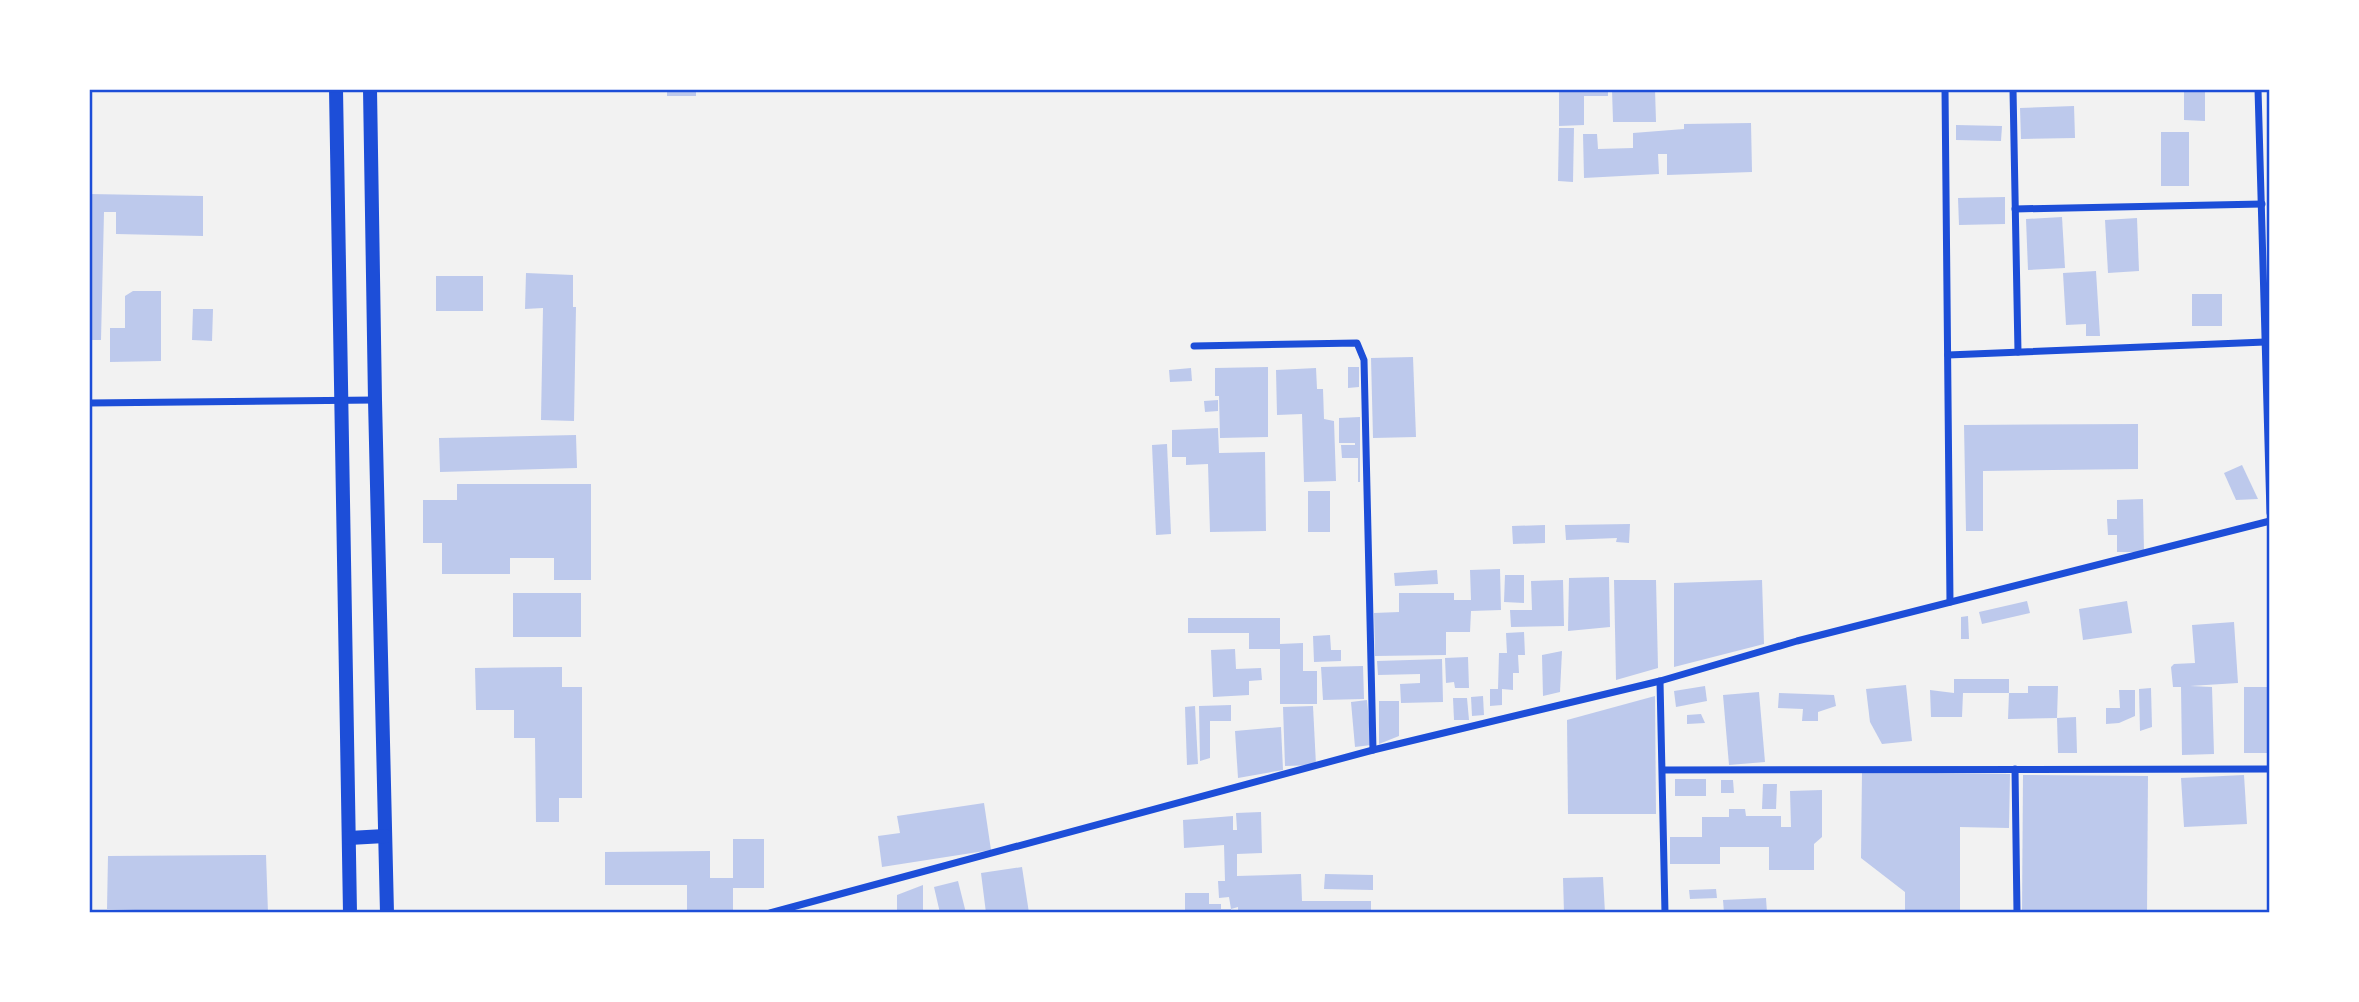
<svg xmlns="http://www.w3.org/2000/svg" width="2359" height="1002" viewBox="0 0 2359 1002" font-family="Raleway,sans-serif">
<style>
.building{fill:#bdc9ec}
.lines{fill:none;stroke-linecap:round;stroke-linejoin:round}
.minor{stroke:#1d4ed8;stroke-width:7}
.secondary{stroke:#1d4ed8;stroke-width:14}
.neatline{fill:none;stroke:#1d4ed8;stroke-width:2.5}
</style>
<rect width="100%" height="100%" fill="#f2f2f2"/>
<g class="building">
<rect x="667" y="89" width="29" height="7"/>
<path d="M1559,89H1608V96H1584V125L1559,126Z"/>
<path d="M1612,89H1655L1656,122H1613Z"/>
<path d="M2184,89H2205V121L2184,120Z"/>
<path d="M2074,106L2075,138L2021,139L2020,108Z"/>
<path d="M1751,123L1752,172L1667,175V154H1658L1659,174L1584,178L1583,134H1597L1598,149L1633,148V133L1684,129V124Z"/>
<path d="M1956,125L2002,126L2001,141L1956,140Z"/>
<path d="M1559,128H1574L1573,182L1558,181Z"/>
<rect x="2161" y="132" width="28" height="54"/>
<path d="M89,194L203,196V236L116,234V212H104L101,340H89Z"/>
<path d="M2005,197V224L1959,225L1958,198Z"/>
<path d="M2062,217L2065,268L2028,270L2026,219Z"/>
<path d="M2137,218L2139,271L2108,273L2105,220Z"/>
<path d="M2096,271L2100,336H2086V324L2066,325L2063,273Z"/>
<path d="M526,273L573,275V307H576L574,421L541,420L543,308L525,309Z"/>
<rect x="436" y="276" width="47" height="35"/>
<path d="M133,291H161V361L110,362V328H125V296Z"/>
<rect x="2192" y="294" width="30" height="32"/>
<path d="M193,309H213L212,341L192,340Z"/>
<path d="M1413,357L1416,437L1373,438L1371,358Z"/>
<path d="M1268,367V437L1220,438L1219,396H1215V368Z"/>
<path d="M1348,367H1359V387L1348,388Z"/>
<path d="M1191,368L1192,381L1170,382L1169,370Z"/>
<path d="M1316,368L1317,389H1323L1324,419L1334,421L1336,481L1304,482L1302,414L1277,415L1276,370Z"/>
<path d="M1218,400V411L1205,412L1204,401Z"/>
<path d="M1360,417V482H1358V458H1342L1341,445H1355V443H1339V418Z"/>
<path d="M2138,424V469L1983,471V531H1966L1964,425Z"/>
<path d="M1218,428L1219,453L1265,452L1266,531L1210,532L1208,464L1186,465V457H1172V430Z"/>
<path d="M576,435L577,468L440,472L439,438Z"/>
<path d="M1167,444L1171,534L1156,535L1152,445Z"/>
<path d="M2242,465L2258,499L2236,500L2224,473Z"/>
<path d="M457,484H591V580H554V558H510V574H442V543H423V500H457Z"/>
<rect x="1308" y="491" width="22" height="41"/>
<path d="M2143,499L2144,552H2117V535H2108L2107,519H2117V500Z"/>
<path d="M1630,524L1629,543L1616,542L1617,538L1566,540L1565,525Z"/>
<path d="M1545,525V543L1513,544L1512,526Z"/>
<path d="M1500,569L1501,610L1471,611L1470,632H1446V655L1375,656L1374,613L1399,612V593H1454V600H1471L1470,570Z"/>
<path d="M1437,570L1438,584L1395,586L1394,573Z"/>
<path d="M1505,575H1524V603L1504,602Z"/>
<path d="M1609,577L1610,627L1568,631L1569,578Z"/>
<path d="M1563,580L1564,626L1511,627L1510,610H1532L1531,581Z"/>
<path d="M1614,580H1656L1658,668L1616,680Z"/>
<path d="M1762,580L1764,644L1674,667V583Z"/>
<rect x="513" y="593" width="68" height="44"/>
<path d="M2027,601L2030,613L1982,624L1979,612Z"/>
<path d="M2127,601L2132,633L2083,640L2079,609Z"/>
<path d="M1968,616L1969,639H1961V617Z"/>
<path d="M1188,618H1280V644L1303,643V671H1317V704H1280V649H1249V633H1188Z"/>
<path d="M2234,622L2238,683L2190,686L2212,687L2214,754L2182,755L2181,687H2173L2171,667L2174,664L2195,663L2192,625Z"/>
<path d="M1524,632L1525,655H1518L1519,673H1513V690L1502,689V705L1490,706V689H1498L1499,653H1507L1506,633Z"/>
<path d="M1330,635L1331,650H1341V661L1314,662L1313,636Z"/>
<path d="M1235,649L1236,669L1261,668L1262,680L1249,681V695L1213,697L1211,650Z"/>
<path d="M1562,651L1560,692L1543,696L1542,655Z"/>
<path d="M1468,657L1469,688H1455L1454,682L1446,683L1445,658Z"/>
<path d="M1442,659L1443,702L1401,703L1400,684L1420,683V674L1378,675L1377,661Z"/>
<path d="M1363,666L1364,699L1323,700L1321,667Z"/>
<path d="M562,667V687H582V798H559V822H536L535,738H514V710H476L475,668Z"/>
<path d="M1954,679H2009V693H1963L1962,717H1931L1930,690L1954,693Z"/>
<path d="M1906,685L1912,741L1882,744L1870,722L1866,689Z"/>
<path d="M1705,686L1707,701L1676,707L1674,691Z"/>
<path d="M2028,686H2058L2057,718L2008,719L2009,693H2028Z"/>
<rect x="2244" y="687" width="26" height="66"/>
<path d="M2151,688L2152,727L2140,731L2139,689Z"/>
<path d="M2119,690H2135V716L2119,723L2106,724V708H2120Z"/>
<path d="M1759,692L1765,762L1729,765L1723,695Z"/>
<path d="M1779,693L1834,695L1836,706L1818,712V721H1802L1803,709L1778,708Z"/>
<path d="M1483,696L1484,715L1472,716L1471,697Z"/>
<path d="M1655,696L1656,814H1568L1567,720Z"/>
<path d="M1453,698H1467L1469,720H1454Z"/>
<path d="M1367,700L1371,745L1355,747L1351,702Z"/>
<path d="M1379,701H1399V736L1379,744Z"/>
<path d="M1231,705V721H1210V758L1200,761L1199,706Z"/>
<path d="M1195,706L1198,764L1187,765L1185,707Z"/>
<path d="M1313,706L1316,765L1285,766L1283,707Z"/>
<path d="M1701,714L1705,723L1687,724V715Z"/>
<path d="M2076,717L2077,753H2058L2057,718Z"/>
<path d="M1281,727L1283,770L1238,778L1235,731Z"/>
<path d="M1862,772L2010,774L2009,828L1960,827V913H1905V892L1861,858Z"/>
<path d="M2023,775L2148,776L2147,913H2022Z"/>
<path d="M2244,775L2247,824L2184,827L2181,778Z"/>
<rect x="1675" y="779" width="31" height="17"/>
<path d="M1721,780H1733L1734,793H1721Z"/>
<path d="M1763,784H1777L1776,809H1762Z"/>
<path d="M1822,790V837L1814,844V870H1769V847H1720V864H1670V837H1702V817H1729V809H1745L1746,816H1781V827H1791L1790,791Z"/>
<path d="M984,803L991,850L882,867L878,836L900,833L897,816Z"/>
<path d="M1261,812L1262,853L1237,854V876L1301,874L1302,901H1371V913H1238V907L1231,909L1229,897L1219,898L1218,881H1225L1224,845L1184,848L1183,820L1233,816V830H1237L1236,813Z"/>
<path d="M733,839H764V888H733V913H687V885H605V852L710,851V878H733Z"/>
<path d="M266,855L268,913H135V910L107,909L108,856Z"/>
<path d="M1022,867L1029,913H986L981,873Z"/>
<path d="M1325,874L1373,875V890L1324,889Z"/>
<path d="M1603,877L1605,913H1564L1563,878Z"/>
<path d="M958,881L966,913H940L934,887Z"/>
<path d="M923,885V913H897V895Z"/>
<path d="M1716,889L1717,898L1690,899L1689,890Z"/>
<path d="M1185,893H1209V904H1221V909H1231V913H1185Z"/>
<path d="M1766,898L1767,913H1724L1723,900Z"/>
</g>
<g class="lines">
<g class="minor">
<path d="M1945,89L1950,602"/>
<path d="M2013,89L2018,352"/>
<path d="M2258,89L2270,513"/>
<path d="M2015,209L2262,204"/>
<path d="M1194,346L1357,343L1364,360L1373,750"/>
<path d="M1948,355L2265,342"/>
<path d="M89,403L375,400"/>
<path d="M1660,681L1665,913"/>
<path d="M2015,769L2017,913"/>
<path d="M1663,770L2270,769"/>
<path d="M770,913L1373,750L1660,681L1797,641L2270,521"/>
</g>
<g class="secondary">
<path d="M336,89L350,913"/>
<path d="M370,89L375,400L387,913"/>
<path d="M349,838L385,836"/>
</g>
</g>
<rect width="2359" height="1002" fill="none" stroke="#ffffff" stroke-width="182"/>
<rect x="91" y="91" width="2177" height="820" class="neatline"/>
</svg>
